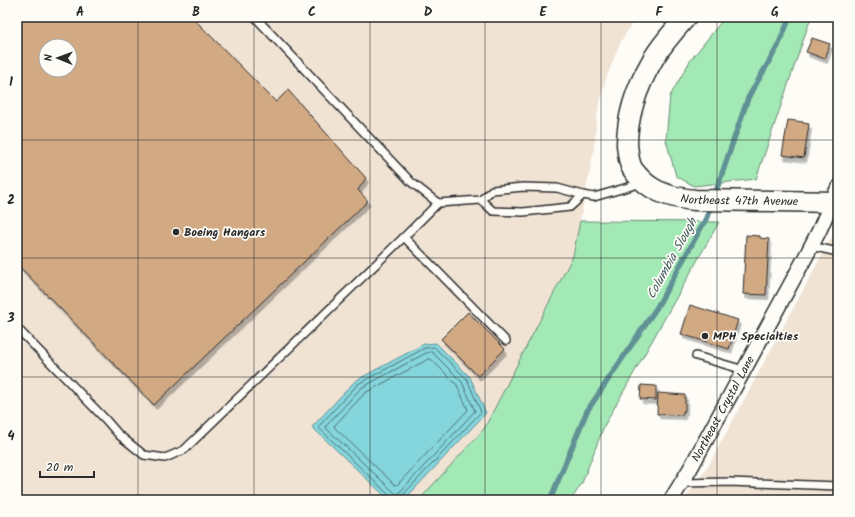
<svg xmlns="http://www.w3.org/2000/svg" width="855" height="517" viewBox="0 0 855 517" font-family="Kalam,sans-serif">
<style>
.built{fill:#f0e3d4;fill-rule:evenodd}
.green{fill:#a3e9b5;stroke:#678a70}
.water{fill:#84d5dc;stroke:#609195}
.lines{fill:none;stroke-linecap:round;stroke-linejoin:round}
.shore{stroke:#4f6f72;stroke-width:1}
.stream{stroke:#609195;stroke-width:5.5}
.building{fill:#d1a983;stroke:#2b2b2b;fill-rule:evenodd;filter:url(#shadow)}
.lane-casing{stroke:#2b2b2b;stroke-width:10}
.street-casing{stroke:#2b2b2b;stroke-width:17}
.secondary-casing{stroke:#2b2b2b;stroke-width:23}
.lane{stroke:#fdfcf7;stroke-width:7}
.street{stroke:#fdfcf7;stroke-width:14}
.secondary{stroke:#fdfcf7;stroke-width:20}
.grid{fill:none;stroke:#2b2b2b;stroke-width:1;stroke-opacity:0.55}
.poi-dot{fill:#2b2b2b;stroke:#fdfcf7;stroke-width:1.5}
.labels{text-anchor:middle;stroke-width:3.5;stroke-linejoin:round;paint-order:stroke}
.street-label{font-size:12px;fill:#2b2b2b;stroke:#fdfcf7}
.poi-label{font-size:12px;font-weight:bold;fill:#2b2b2b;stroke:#fdfcf7;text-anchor:start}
.water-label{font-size:13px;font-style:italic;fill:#465e60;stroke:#fdfcf7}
.neatline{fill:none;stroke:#2b2b2b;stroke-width:1.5}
.grid-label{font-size:13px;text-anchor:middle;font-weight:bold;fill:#2b2b2b}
</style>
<defs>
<filter id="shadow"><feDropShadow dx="2.5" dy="4.5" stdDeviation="0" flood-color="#0004"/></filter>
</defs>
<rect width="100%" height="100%" fill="#fdfcf7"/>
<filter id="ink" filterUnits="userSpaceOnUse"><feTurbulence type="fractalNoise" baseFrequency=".025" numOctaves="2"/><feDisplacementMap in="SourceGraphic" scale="8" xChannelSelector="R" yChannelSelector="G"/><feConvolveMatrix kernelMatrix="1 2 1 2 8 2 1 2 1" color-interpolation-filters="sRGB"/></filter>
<g filter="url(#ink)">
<g class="built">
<path d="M17,17H636L620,43L606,79L597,115L594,150L573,256L484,429L419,500H17ZM46,46H70V70H46Z"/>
<path d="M838,225V500H684L710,463Z"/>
</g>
<g class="green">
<path d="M725,17H811L756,179L694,186L676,176L666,140L670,96L690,61Z"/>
<path d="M580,221L719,222L604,426L582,483L571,500H419L484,429L573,256Z"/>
</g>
<path class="water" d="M436,343L470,377L486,413L404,500H389L312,427L355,381L424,344Z"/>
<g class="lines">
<g class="shore">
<path d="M432,352L462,382L475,411L398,494H396L326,428V426L361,388L426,353Z"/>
<path d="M429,359H431L457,385L468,410L397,485H395L335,428L334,426L365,393Z"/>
<path d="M391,500L390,496L319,428V426L358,384L425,348L434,347L467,379L481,412L402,496L401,500"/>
</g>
<g class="stream">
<path d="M714,197L748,98L778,46L790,17"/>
<path d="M550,500L587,411L657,307L706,219L711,205"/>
</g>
</g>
<g class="building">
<path d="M17,17H192L276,102L288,90L366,178L358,190L368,201L154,405L17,264ZM46,46H70V70H46Z"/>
<path d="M812,38L830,44L825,59L806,52Z"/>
<path d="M788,120L803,122V123L809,124L804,158L782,155Z"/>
<path d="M746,235L760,236V238L769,239L766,295L743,294Z"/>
<path d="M690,305L738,320L729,349L681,334Z"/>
<path d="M468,312L505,349L478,376L441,339Z"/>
<path d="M641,385L656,386V400L640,399Z"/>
<path d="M658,393L685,395V411H683V415L657,414Z"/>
</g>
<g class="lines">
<g class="lane-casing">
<g id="lane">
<path d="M255,17L411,182L438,203L481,200L492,190L523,187L557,188L583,195L594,197L642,183"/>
<path d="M481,200L493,211L523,212L570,207L583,195"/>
<path d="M404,237L506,341"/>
<path d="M811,246L838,252"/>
<path d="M17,328L106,420L119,435L144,455L165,458L184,450L404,237L438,203"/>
<path d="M696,356L744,370"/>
<path d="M682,483L729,482L838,486"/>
</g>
</g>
<g class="street-casing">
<g id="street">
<path id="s1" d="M671,500L690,469L806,256L819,231L838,188"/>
</g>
</g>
<g class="secondary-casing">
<g id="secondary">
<path id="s2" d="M686,17C674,31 661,45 652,61C637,87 627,114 627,145C628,151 628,157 630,163C631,169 636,174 640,178C655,194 675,198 695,200L838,202"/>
</g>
</g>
<use href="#lane" class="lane"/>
<use href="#street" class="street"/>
<use href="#secondary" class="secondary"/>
</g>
</g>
<path class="grid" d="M138,17V500M254,17V500M370,17V500M485,17V500M601,17V500M717,17V500M17,140H838M17,258H838M17,377H838"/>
<g class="poi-dot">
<circle cx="176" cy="232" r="4"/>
<circle cx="705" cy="336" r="4"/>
</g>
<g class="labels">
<g class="street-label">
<text dy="4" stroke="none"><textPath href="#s2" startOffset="286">Northeast 47th Avenue</textPath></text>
<text dy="4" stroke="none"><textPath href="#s1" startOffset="105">Northeast Crystal Lane</textPath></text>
</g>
<g class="poi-label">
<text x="184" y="236">Boeing Hangars</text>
<text x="713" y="340">MPH Specialties</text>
</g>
<g class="water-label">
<text transform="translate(671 258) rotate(-61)" y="5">Columbia Slough</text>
</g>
</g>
<rect width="855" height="517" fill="none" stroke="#fdfcf7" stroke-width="44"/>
<g transform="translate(58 58) rotate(271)"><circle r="19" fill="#fdfcf7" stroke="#a9a8a5"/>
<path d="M0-3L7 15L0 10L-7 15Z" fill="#2b2b2b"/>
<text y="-6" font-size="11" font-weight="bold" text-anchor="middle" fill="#2b2b2b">N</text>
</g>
<path d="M40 471v6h54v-6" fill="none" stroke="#2b2b2b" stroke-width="2"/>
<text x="46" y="471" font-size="12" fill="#2b2b2b" stroke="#fdfcf7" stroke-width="3" paint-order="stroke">20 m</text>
<rect x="22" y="22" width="811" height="473" class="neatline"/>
<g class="grid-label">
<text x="80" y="16">A</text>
<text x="196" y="16">B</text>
<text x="312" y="16">C</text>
<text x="428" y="16">D</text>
<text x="543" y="16">E</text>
<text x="659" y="16">F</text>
<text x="775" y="16">G</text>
<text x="11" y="86">1</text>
<text x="11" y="204">2</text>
<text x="11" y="322">3</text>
<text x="11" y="440">4</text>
</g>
</svg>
